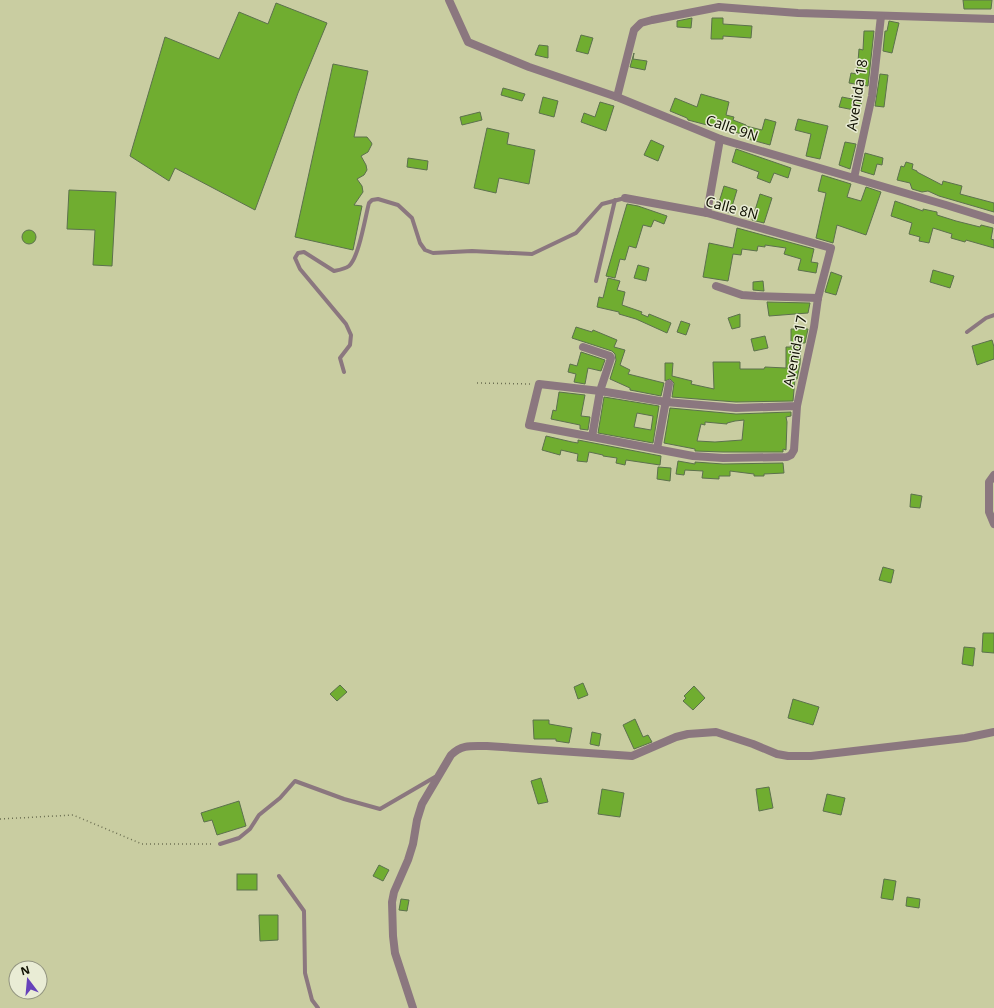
<svg xmlns="http://www.w3.org/2000/svg" width="994" height="1008" viewBox="0 0 994 1008" font-family="'Noto Sans',sans-serif">
<style>
.building{fill:#70ad30;stroke:#5c714d;fill-rule:evenodd}
.lines{fill:none;stroke-linecap:round;stroke-linejoin:round}
.path{stroke:#6c6f52;stroke-width:1.5;stroke-dasharray:1 3;stroke-linecap:butt}
.service{stroke:#8b777f;stroke-width:4}
.minor{stroke:#8b777f;stroke-width:8}
.labels{text-anchor:middle;stroke-width:3;stroke-linejoin:round;paint-order:stroke}
.street-label{font-size:14px;fill:#111203;stroke:#e9ecd5}
</style>
<rect width="100%" height="100%" fill="#c9cda1"/>
<g class="building">
<path d="M963,0H992L991,9H964Z"/>
<path d="M276,3L327,23L298,93L255,210L175,168L169,181L130,156L165,37L219,59L239,12L268,24Z"/>
<path d="M692,18L691,28L677,27V21Z"/>
<path d="M712,18H723V24L752,26L751,38L723,36V39H711Z"/>
<path d="M889,21L899,23L892,53L883,51L885,31H887Z"/>
<path d="M864,31H874L868,86L849,83L851,73L857,74L859,49L863,50Z"/>
<path d="M581,35L593,38L588,54L576,51Z"/>
<path d="M539,45L548,46V58L535,55Z"/>
<path d="M634,53L633,59L647,61L645,70L630,67Z"/>
<path d="M333,64L368,71L354,137H367L371,142L372,144L368,152L361,156L366,165L367,170L364,175L357,179L362,186L363,192L354,205L362,206L353,250L295,237Z"/>
<path d="M880,74L888,75L884,107L875,106Z"/>
<path d="M503,88L525,94L522,101L501,95Z"/>
<path d="M701,94L729,102L726,115L734,117L733,120L746,125V126L762,130L765,119L776,122L770,145L748,139L749,137L730,130V131L688,120L687,118L670,111L675,98L697,107Z"/>
<path d="M543,97L558,101L554,117L539,113Z"/>
<path d="M842,97L862,101L859,111L839,107Z"/>
<path d="M600,102L614,106L606,131L581,122L584,113L595,117Z"/>
<path d="M480,112L482,120L462,125L460,117Z"/>
<path d="M798,119L828,126L820,159L806,156L811,134L795,130Z"/>
<path d="M487,128L509,133L507,144L535,150L529,184L499,178L496,193L474,188Z"/>
<path d="M651,140L664,146L658,161L644,155Z"/>
<path d="M845,142L856,144L850,169L839,165Z"/>
<path d="M736,149L791,168L788,178L774,173L770,183L757,178L759,172L732,162Z"/>
<path d="M865,153L883,158L882,165L877,164L874,175L861,171Z"/>
<path d="M408,158L428,161L427,170L407,167Z"/>
<path d="M906,162L913,164L912,169L917,171V172L942,185L943,181L962,186L960,194L994,203V212L939,196L928,191L922,192L912,189L910,183L897,180L901,166L904,167Z"/>
<path d="M822,175L851,184L847,197L861,201L866,187L881,192L866,235L837,225L833,243L816,238L826,193L818,191Z"/>
<path d="M724,186L737,190L730,213L717,209Z"/>
<path d="M69,190L116,192L112,266L93,265L95,230L67,229Z"/>
<path d="M760,194L772,198L764,223L752,220Z"/>
<path d="M895,201L923,211V209L937,212V215L956,221L980,227L981,225L993,228L991,239L994,240V248L966,240L965,242L951,238L952,234L933,228L929,243L919,241L920,237L909,234L912,223L891,216Z"/>
<path d="M627,204L638,206L667,216L664,224L654,220L651,227L643,225L636,248L629,246L625,260L620,259L615,278L606,276Z"/>
<path d="M737,228L814,249L811,262L818,263L816,273L798,270L801,259L784,254L786,248L765,245V247L758,246L757,251L742,249L741,255L733,254L728,281L703,277L709,243L733,248Z"/>
<circle cx="29" cy="237" r="7"/>
<path d="M638,265L649,268L646,281L634,278Z"/>
<path d="M933,270L954,276L950,288L930,282Z"/>
<path d="M831,272L842,276L836,295L825,292Z"/>
<path d="M608,278L620,281L617,290L625,292L622,305L642,312L641,314L648,317L649,314L671,323L667,333L636,319L619,314V312L597,307L599,297L603,298Z"/>
<path d="M763,281L764,291L753,290V282Z"/>
<path d="M767,302L810,303L808,313L769,316Z"/>
<path d="M740,314V327L732,329L728,318Z"/>
<path d="M681,321L690,324L686,335L677,332Z"/>
<path d="M576,327L592,332L593,330L617,340L614,347L625,350L620,365L630,370L628,374L664,383L661,396L630,390V388L610,379L616,360L615,354L612,351L572,338Z"/>
<path d="M791,329H808L805,343H801L800,364L797,379H795L793,401L736,402L672,397L674,383L670,379L665,381V363H673L672,376L692,381L691,384L714,389L713,362H740V369H764L765,367L786,368V347H791Z"/>
<path d="M765,336L768,348L754,351L751,339Z"/>
<path d="M992,340L994,347V359L977,365L972,346Z"/>
<path d="M581,352L605,360L601,371L588,368L585,384L574,382L576,374L568,372L570,364L577,366Z"/>
<path d="M559,392L585,395L581,416L590,417L588,430L580,429V425L551,419L553,410L556,411Z"/>
<path d="M604,397L659,406L653,443L598,433ZM637,413L653,416L651,430L634,427Z"/>
<path d="M670,408L736,414L791,412V416L786,417L787,422L786,450L783,449V452H723L695,451V449L664,443ZM744,420L742,440L715,442L697,441L701,424L705,425V422L727,424V423L735,421Z"/>
<path d="M546,436L572,442L578,443V440L661,456L660,465L626,460L625,465L616,463L617,458L603,456V455L589,452L587,462L577,461L578,454L561,450L560,455L542,450Z"/>
<path d="M678,461L695,464V462L723,464L783,463L784,473L764,474V476H754V474L730,471V476H719V479L702,478L703,471L685,470L684,475L676,474Z"/>
<path d="M658,467L671,468L670,481L657,479Z"/>
<path d="M911,494L922,496L920,508L910,507Z"/>
<path d="M883,567L894,570L891,583L879,580Z"/>
<path d="M983,633H994V653L982,652Z"/>
<path d="M964,647L975,648L973,666L962,664Z"/>
<path d="M583,683L588,695L578,699L574,687Z"/>
<path d="M340,685L347,692L337,701L330,694Z"/>
<path d="M694,686L705,698L693,710L683,701L686,698L684,696Z"/>
<path d="M793,699L819,707L813,725L788,718Z"/>
<path d="M635,719L643,737L648,735L652,742L634,749L623,725Z"/>
<path d="M533,720H549V724L572,728L569,743L556,741V739H534Z"/>
<path d="M592,732L601,734L599,746L590,744Z"/>
<path d="M541,778L548,802L538,804L531,781Z"/>
<path d="M769,787L773,808L759,811L756,789Z"/>
<path d="M602,789L624,793L620,817L598,814Z"/>
<path d="M827,794L845,798L841,815L823,811Z"/>
<path d="M239,801L246,826L217,835L212,820L204,822L201,813Z"/>
<path d="M379,865L389,870L383,881L373,876Z"/>
<rect x="237" y="874" width="20" height="16"/>
<path d="M884,879L896,881L893,900L881,898Z"/>
<path d="M907,897L920,899L919,908L906,906Z"/>
<path d="M401,899L409,900L407,911L399,910Z"/>
<path d="M259,915H278V940L260,941Z"/>
</g>
<g class="lines">
<g class="path">
<path d="M477,383L531,384"/>
<path d="M0,819L73,815L142,844H214"/>
</g>
<g class="service">
<path d="M596,281L615,200"/>
<path d="M967,332L986,318L994,315"/>
<path d="M344,372L340,358L350,345L351,335L346,324L300,269L295,258L298,253L304,252L334,271C339,270 345,269 349,266C359,257 365,218 369,203L372,200L378,199L398,205L412,218L420,243L425,250L433,253L472,251L532,254L576,233L602,204L625,198"/>
<path d="M220,844L239,838L250,829L259,815L280,798L295,781L344,799L380,809L435,777"/>
<path d="M279,876L304,911L305,973L312,1000L318,1008"/>
</g>
<g class="minor">
<path d="M449,0L468,42L529,67L617,97L720,139L946,205L994,220"/>
<path d="M617,97L634,30L641,23L652,20L719,7L798,13L994,19"/>
<path d="M854,178L872,96L881,16"/>
<path d="M625,198L707,213L831,248L818,298L814,327L797,406L794,450L791,455L787,457L723,458L693,456L529,425L539,384L600,391L666,402L736,408L797,406"/>
<path d="M707,213L720,139"/>
<path d="M716,286L742,295L756,296L818,298"/>
<path d="M583,347L610,356L611,358L600,391L592,437"/>
<path d="M657,449L669,384"/>
<path d="M994,475L989,482V512L994,524"/>
<path d="M413,1008L395,953L393,936L392,902L394,892L408,860L413,844L417,820L422,804L451,755C462,744 472,746 487,746L632,756L676,737L688,734L716,732L753,744L777,754L788,756H811L965,738L994,732"/>
</g>
</g>
<g class="labels">
<g class="street-label">
<text transform="translate(857 95) rotate(-81)" y="5">Avenida 18</text>
<text transform="translate(732 128) rotate(19)" y="5">Calle 9N</text>
<text transform="translate(732 208) rotate(15)" y="5">Calle 8N</text>
<text transform="translate(795 351) rotate(-79)" y="5">Avenida 17</text>
</g>
</g>
<g transform="translate(28 980) rotate(344)"><circle r="19" fill="#e9ecd5" stroke="#939581"/>
<path d="M0-3L7 15L0 10L-7 15Z" fill="#6641ba"/>
<text y="-6" font-size="11" font-weight="bold" text-anchor="middle" fill="#111203">N</text>
</g>
</svg>
